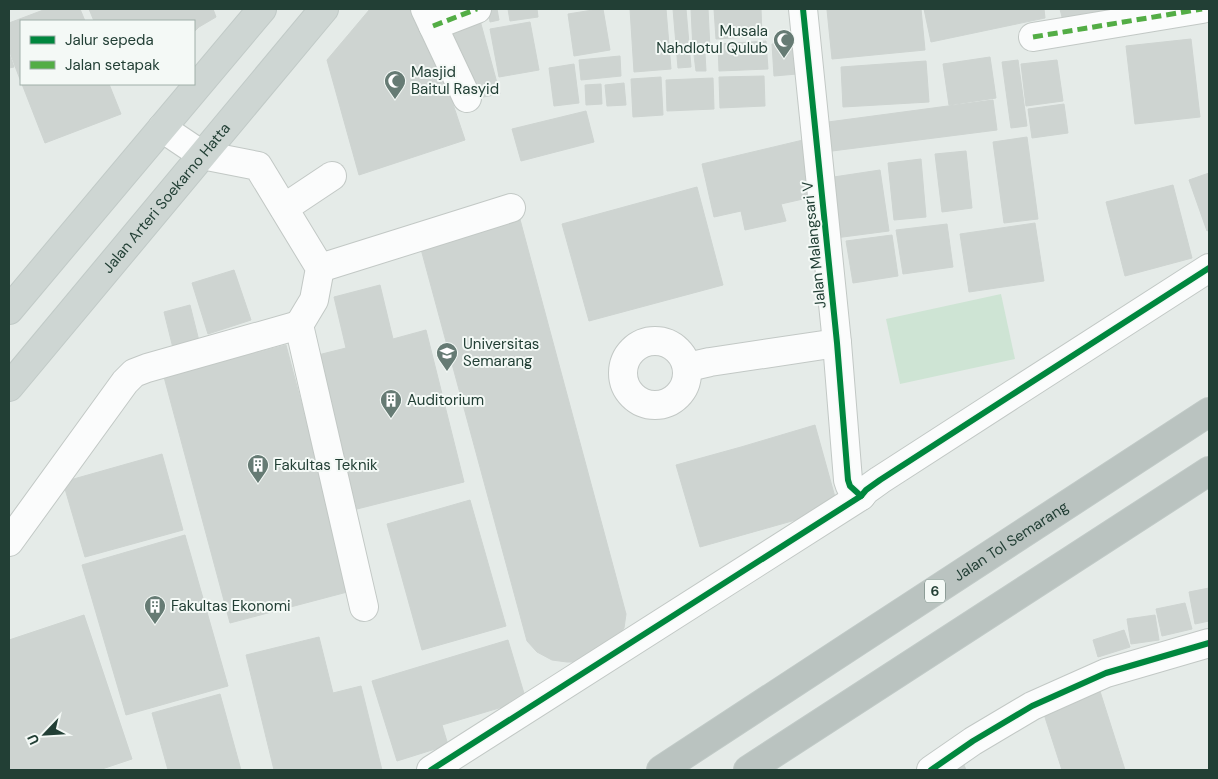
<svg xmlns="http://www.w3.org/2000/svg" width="1218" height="779" viewBox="0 0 1218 779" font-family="'DM Sans',sans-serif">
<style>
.green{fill:#cee4d4}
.building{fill:#ced4d1;stroke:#ced4d1}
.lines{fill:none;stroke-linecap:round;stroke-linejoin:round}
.minor-casing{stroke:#c2c8c5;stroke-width:30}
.major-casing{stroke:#c1cac7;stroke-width:30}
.highway-casing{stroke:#c1cac7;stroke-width:30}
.minor{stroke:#fbfcfc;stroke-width:28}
.major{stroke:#ced6d3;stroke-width:28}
.highway{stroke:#bac3c0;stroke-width:28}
.quiet{stroke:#53ad45;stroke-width:5;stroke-dasharray:10 5;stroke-linecap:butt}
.cycleway-casing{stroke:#f4f9f6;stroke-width:9}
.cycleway{stroke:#00873e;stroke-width:6}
.labels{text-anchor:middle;stroke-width:4;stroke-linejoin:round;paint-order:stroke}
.shield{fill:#f4f9f6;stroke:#61776f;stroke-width:1}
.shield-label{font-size:14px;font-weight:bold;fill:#223f35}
.poi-label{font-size:15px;fill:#223f35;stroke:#f4f9f6;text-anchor:start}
.street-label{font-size:15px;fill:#223f35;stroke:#f4f9f6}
</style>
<rect width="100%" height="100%" fill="#e5ebe8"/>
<path class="green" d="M1001,294L1015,359L900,384L886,319Z"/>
<g class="building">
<path d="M46,9H80L85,21H21V82L9,50V23Z"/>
<path d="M89,9H155L160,21H94Z"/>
<path d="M155,9H213L216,17L199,27L194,32V21H160Z"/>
<path d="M370,9H421L465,140L359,175L327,60Z"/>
<path d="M488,9H497L499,20L490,22Z"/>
<path d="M508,9H537L538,17L510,21Z"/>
<path d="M599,9H603L610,50L574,56L568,14Z"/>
<path d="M630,9H666L671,69L634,72Z"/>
<path d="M673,9H686L691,67L678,68Z"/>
<path d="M691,9H708L710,49L693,50Z"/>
<path d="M714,9H761L762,36L716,39Z"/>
<path d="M843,9H921L925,50L832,59L827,10Z"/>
<path d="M924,9H1044L1045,18L931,42Z"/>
<path d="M1060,9H1104L1105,12L1063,21Z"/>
<path d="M478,13L500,94L472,99L436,27Z"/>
<path d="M530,22L539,70L499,77L490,29Z"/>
<path d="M1191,39L1200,117L1135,124L1126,46Z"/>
<path d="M766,41L768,69L719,71L718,44Z"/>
<path d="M795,42L797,74L774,76L772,44Z"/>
<path d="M9,53L14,67L9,68Z"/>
<path d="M705,54L706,71H696L694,55Z"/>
<path d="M620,56L621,76L581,80L579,60Z"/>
<path d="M990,57L996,98L949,105L943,64Z"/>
<path d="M1018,60L1027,126L1011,128L1002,62Z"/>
<path d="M1057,60L1063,101L1026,106L1021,64Z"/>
<path d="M926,61L929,102L843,107L841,67Z"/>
<path d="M574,64L579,103L554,106L549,68Z"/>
<path d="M764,76L765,106L720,108L719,77Z"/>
<path d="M661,77L663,115L633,117L631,79Z"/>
<path d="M713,78L714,109L667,111L666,80Z"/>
<path d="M624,83L626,105L607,106L605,85Z"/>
<path d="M22,84H109L121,114L45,143Z"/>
<path d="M601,84L602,104L586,105L585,85Z"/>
<path d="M993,100L997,130L832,151L828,122Z"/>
<path d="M1064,104L1068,133L1032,138L1028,109Z"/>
<path d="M586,111L594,142L521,161L512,129Z"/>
<path d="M1027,137L1038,219L1004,223L993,142Z"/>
<path d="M803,140L816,196L781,204L786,221L745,230L741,211L714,217L702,164Z"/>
<path d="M966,151L972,208L942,212L935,154Z"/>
<path d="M921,159L926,217L894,220L888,163Z"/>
<path d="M880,170L889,231L835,238L827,178Z"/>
<path d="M1209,173V230L1207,231L1189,180Z"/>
<path d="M1173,185L1192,258L1125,276L1106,202Z"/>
<path d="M697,187L723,285L589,321L562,224Z"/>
<path d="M518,212L626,614L624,628L614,643L582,662H567L552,660L537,652L527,641L418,238Z"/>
<path d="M1035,223L1044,281L969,292L960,234Z"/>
<path d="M947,224L953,267L903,274L896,230Z"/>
<path d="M892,235L898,276L853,283L846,241Z"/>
<path d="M234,270L251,320L208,334L192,283Z"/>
<path d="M380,285L393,339L426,330L464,482L357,509L318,355L346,348L334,297Z"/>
<path d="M190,305L199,341L173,348L164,312Z"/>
<path d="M286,345L351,591L230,623L164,377Z"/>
<path d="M815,425L838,508L700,547L676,465L741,447Z"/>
<path d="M162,454L183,530L85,557L63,482Z"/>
<path d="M470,500L506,626L422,650L387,524Z"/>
<path d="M185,535L228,686L126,715L82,565Z"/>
<path d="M1209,588V621L1195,624L1189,592Z"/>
<path d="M1185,603L1192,629L1162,636L1156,609Z"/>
<path d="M84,615L132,759L99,770H9V640Z"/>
<path d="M1155,615L1159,640L1131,644L1127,619Z"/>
<path d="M1124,630L1130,647L1098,657L1093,640Z"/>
<path d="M319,637L333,693L361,686L382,770H274L246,655Z"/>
<path d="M508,640L526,700L442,725L448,745L397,761L372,681Z"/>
<path d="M1098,685L1125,770H1062L1042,708Z"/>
<path d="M220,694L241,770H168L152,713Z"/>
<path d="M964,765L966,770H950Z"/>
</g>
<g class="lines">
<g class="minor-casing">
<g id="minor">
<path d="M425,9L467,98"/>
<path d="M803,9L837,343L848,480L850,486L861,496L866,490L880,480L1010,396L1209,268"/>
<path d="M433,26L477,9"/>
<path d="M1033,37L1202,9"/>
<path d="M162,128L202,155L258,166L320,268L314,300L299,325L364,607"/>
<path d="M284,208L332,176"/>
<path d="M320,268L511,208"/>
<circle cx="655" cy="373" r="32"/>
<path d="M688,367L710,362L837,343"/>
<path d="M9,542L125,382L134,373L147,368L299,325"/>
<path d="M431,770L861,496"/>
<path d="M931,770L973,741L1032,706L1106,673L1209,643"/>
</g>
</g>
<g class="major-casing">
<g id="major">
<path d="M9,310L262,9"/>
<path id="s1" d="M9,387L324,9"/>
</g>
</g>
<g class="highway-casing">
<g id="highway">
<path id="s2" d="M661,770L861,639L1209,412"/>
<path d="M748,770L1209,471"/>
</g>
</g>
<use href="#minor" class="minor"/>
<use href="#major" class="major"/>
<use href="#highway" class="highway"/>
<g class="quiet">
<path d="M433,26L477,9"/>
<path d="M1033,37L1202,9"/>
</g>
<g class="cycleway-casing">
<g id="cycleway">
<path d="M803,9L837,343L848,480L850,486L861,496L866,490L880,480L1010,396L1209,268"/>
<path d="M431,770L861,496"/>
<path d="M931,770L973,741L1032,706L1106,673L1209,643"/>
</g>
</g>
<use href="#cycleway" class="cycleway"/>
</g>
<defs>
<g id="mosque-pin" transform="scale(1.125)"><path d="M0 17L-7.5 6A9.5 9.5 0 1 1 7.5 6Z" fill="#667b74" stroke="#f4f9f6"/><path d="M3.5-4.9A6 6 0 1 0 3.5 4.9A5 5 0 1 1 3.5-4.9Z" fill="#fff"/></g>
<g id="university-pin" transform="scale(1.125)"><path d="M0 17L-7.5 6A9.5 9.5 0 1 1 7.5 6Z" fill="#667b74" stroke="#f4f9f6"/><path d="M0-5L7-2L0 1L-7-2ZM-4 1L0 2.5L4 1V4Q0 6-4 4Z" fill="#fff"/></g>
<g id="building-pin" transform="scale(1.125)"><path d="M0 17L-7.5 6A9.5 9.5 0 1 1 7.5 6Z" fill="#667b74" stroke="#f4f9f6"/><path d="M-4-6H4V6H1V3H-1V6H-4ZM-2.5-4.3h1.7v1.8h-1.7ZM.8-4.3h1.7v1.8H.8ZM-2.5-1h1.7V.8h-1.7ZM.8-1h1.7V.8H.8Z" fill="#fff"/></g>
</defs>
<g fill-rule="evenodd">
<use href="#mosque-pin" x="784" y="40"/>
<use href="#mosque-pin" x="395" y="81"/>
<use href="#university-pin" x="447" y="353"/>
<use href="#building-pin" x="391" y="400"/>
<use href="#building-pin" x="258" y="465"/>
<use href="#building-pin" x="155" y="606"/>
</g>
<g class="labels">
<rect class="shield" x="925" y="579.5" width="20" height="23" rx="4"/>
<g class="shield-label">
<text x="935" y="596">6</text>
</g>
<g class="poi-label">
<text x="768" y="36" text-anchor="end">Musala<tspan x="768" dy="17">Nahdlotul Qulub</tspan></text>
<text x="411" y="77">Masjid<tspan x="411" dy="17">Baitul Rasyid</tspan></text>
<text x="463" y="349">Universitas<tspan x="463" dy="17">Semarang</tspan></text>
<text x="407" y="405">Auditorium</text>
<text x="274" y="470">Fakultas Teknik</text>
<text x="171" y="611">Fakultas Ekonomi</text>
</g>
<g class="street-label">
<text dy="5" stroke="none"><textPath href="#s1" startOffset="246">Jalan Arteri Soekarno Hatta</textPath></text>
<text transform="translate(814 245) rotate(-96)" y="5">Jalan Malangsari V</text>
<text dy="5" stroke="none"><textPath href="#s2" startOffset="418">Jalan Tol Semarang</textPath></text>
</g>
</g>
<rect width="1218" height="779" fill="none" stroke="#223f35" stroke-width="20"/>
<rect x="20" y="20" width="175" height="65" fill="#f4f9f6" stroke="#a0afa9"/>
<rect x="30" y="36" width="25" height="8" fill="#00873e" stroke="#a0afa9"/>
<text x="65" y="45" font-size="15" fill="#223f35">Jalur sepeda</text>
<rect x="30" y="61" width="25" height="8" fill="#53ad45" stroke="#a0afa9"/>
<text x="65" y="70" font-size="15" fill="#223f35">Jalan setapak</text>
<g transform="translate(45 734) rotate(245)" stroke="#f4f9f6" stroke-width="4" paint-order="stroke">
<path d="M0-4L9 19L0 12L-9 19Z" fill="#223f35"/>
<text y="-8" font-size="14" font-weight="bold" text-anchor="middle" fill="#223f35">U</text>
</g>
</svg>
